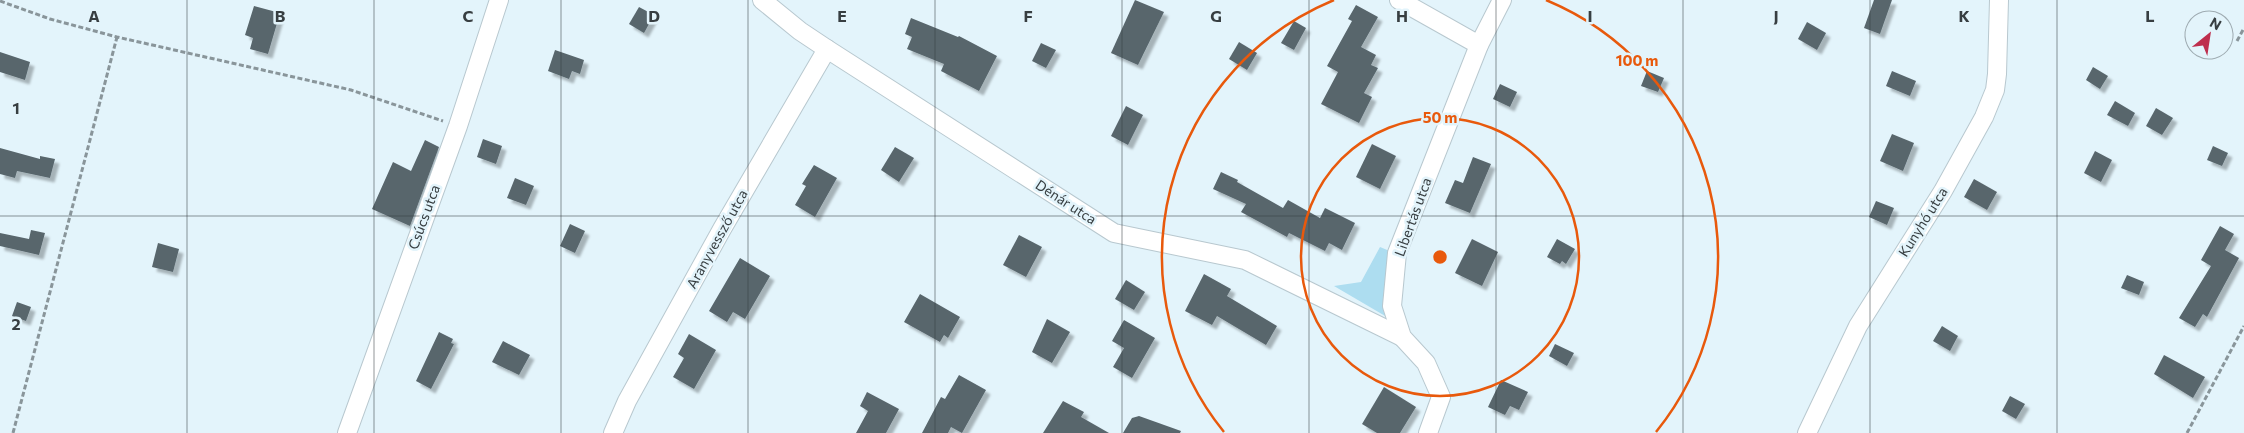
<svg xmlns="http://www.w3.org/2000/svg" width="2244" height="433" viewBox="0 0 2244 433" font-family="Commissioner,sans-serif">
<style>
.green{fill:#adddf0}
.building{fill:#58666c;filter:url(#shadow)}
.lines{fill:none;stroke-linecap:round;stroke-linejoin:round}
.minor-casing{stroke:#b8c8cf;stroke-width:20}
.path{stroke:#89959a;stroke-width:3;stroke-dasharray:5 2.5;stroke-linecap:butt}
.minor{stroke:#fff;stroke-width:18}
.grid{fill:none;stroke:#373e41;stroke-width:1;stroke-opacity:0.55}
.ring{fill:none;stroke:#e8590c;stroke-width:2.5}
.labels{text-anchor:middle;stroke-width:5;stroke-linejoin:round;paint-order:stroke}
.street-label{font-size:14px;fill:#373e41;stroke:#e3f4fb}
.grid-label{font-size:16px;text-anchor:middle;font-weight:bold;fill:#373e41;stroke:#e3f4fb;stroke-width:5;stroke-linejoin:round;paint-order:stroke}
.centre{fill:#e8590c;stroke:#e3f4fb;stroke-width:2.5}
.ring-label{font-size:15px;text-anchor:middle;font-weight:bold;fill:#e8590c;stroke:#e3f4fb;stroke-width:5;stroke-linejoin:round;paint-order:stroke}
</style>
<defs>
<filter id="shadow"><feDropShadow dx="4.5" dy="4.5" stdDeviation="1" flood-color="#0004"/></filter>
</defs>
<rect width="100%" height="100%" fill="#e3f4fb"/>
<path class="green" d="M1380,247L1392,252V320L1334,286L1361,282Z"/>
<g class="building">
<path d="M1135,0L1164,12L1138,65L1111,53Z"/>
<path d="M1874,0H1892L1880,34L1864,28Z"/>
<path d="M1356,5L1378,17L1361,47L1376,55L1371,65L1378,68L1364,93L1372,97L1359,123L1321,104L1338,72L1327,66L1352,21L1348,19Z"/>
<path d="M254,6L280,13L268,54L250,49L253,38L245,35Z"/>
<path d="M639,7L654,15L644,33L629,24Z"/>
<path d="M911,18L958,37L959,36L997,56L979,91L941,71L944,64L907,49L912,37L905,34Z"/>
<path d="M1294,21L1306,28L1294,50L1281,43Z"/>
<path d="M1807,22L1826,33L1817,50L1798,39Z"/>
<path d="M1239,42L1257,53L1247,70L1229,59Z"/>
<path d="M1041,43L1056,50L1046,68L1032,61Z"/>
<path d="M555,50L584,60L580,74L572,71L569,79L548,71Z"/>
<path d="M0,52L30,62L25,80L0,72Z"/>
<path d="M2093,67L2108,76L2100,89L2086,80Z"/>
<path d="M1647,71L1664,78L1658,92L1641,86Z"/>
<path d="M1892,71L1916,81L1910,96L1886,86Z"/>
<path d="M1500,84L1517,92L1510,107L1493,99Z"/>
<path d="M2115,101L2135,113L2128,126L2107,115Z"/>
<path d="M1126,106L1143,115L1128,145L1111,136Z"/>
<path d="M2156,108L2173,118L2162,135L2146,126Z"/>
<path d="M1892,134L1914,143L1903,171L1880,161Z"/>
<path d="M483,139L502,146L496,164L477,157Z"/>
<path d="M425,140L439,147L410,226L372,209L393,162L411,171Z"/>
<path d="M1372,144L1396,156L1380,189L1356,177Z"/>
<path d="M2213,146L2228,153L2222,166L2207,160Z"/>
<path d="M895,147L914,158L899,182L881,170Z"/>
<path d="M0,148L40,159V156L55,159L50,178L17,171L15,178L0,174Z"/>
<path d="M2095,151L2112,160L2101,182L2084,173Z"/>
<path d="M1473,157L1491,164L1470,213L1445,203L1455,180L1463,183Z"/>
<path d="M814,165L837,178L815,217L795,205L806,186L802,184Z"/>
<path d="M1221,172L1238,180L1237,182L1283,208L1288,200L1320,218L1325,208L1355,223L1342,250L1329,243L1325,251L1289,233L1287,237L1241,212L1246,204L1213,189Z"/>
<path d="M515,178L534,186L526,205L507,198Z"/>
<path d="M1974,179L1997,192L1987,210L1964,197Z"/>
<path d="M1876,201L1894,208L1887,225L1869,217Z"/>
<path d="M570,224L585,231L575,253L560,246Z"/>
<path d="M2220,226L2234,234L2225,250L2239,258L2207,317L2203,314L2195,327L2179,318L2211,266L2201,260Z"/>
<path d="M31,230L45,233L39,255L0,246V233L29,239Z"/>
<path d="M1019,235L1042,247L1026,277L1003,265Z"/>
<path d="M1472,239L1498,252L1482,286L1455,273Z"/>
<path d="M1557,239L1575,249L1566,264L1562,261L1560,264L1547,257Z"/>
<path d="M158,243L179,249L173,272L152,267Z"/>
<path d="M740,258L770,276L745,319L733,312L727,322L709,311Z"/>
<path d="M1204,274L1231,289L1227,296L1277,326L1266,345L1217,316L1212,325L1185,311Z"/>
<path d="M2127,275L2144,282L2139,295L2121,288Z"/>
<path d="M1126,280L1145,292L1134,310L1115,299Z"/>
<path d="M920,294L960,317L948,338L944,335L940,342L904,322Z"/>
<path d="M17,302L31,307L26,321L12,316Z"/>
<path d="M1047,319L1070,332L1052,363L1032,352Z"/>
<path d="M1124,320L1155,338L1132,378L1113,367L1124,348L1112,341Z"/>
<path d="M1942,326L1958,336L1950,351L1933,341Z"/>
<path d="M439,332L453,339L451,343L454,344L431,389L416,381Z"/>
<path d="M689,334L716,350L694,389L673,377L684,358L678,354Z"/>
<path d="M503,341L530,355L519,375L492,362Z"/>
<path d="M1555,344L1574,353L1567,366L1549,356Z"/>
<path d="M2164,355L2205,377L2193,398L2154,374Z"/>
<path d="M959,375L986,390L962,433L951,427L948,433H922L941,397L945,399Z"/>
<path d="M1501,380L1528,392L1519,410L1510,406L1505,415L1488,407Z"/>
<path d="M1384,387L1416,407L1400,433H1377L1362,424Z"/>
<path d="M867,392L899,409L886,433H856L868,411L860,406Z"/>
<path d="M2010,396L2025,404L2016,419L2002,411Z"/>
<path d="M1063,401L1084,412L1081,417L1109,433H1043Z"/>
<path d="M1139,416L1181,431L1180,433H1123L1132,418Z"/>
</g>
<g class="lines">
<g class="minor-casing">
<g id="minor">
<path d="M762,0L800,31L827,49L1114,233L1245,260L1402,337"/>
<path d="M1399,0L1479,45"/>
<path d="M347,433L458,126L499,0"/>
<path d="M613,433L627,401L722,229L827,49"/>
<path d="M1428,433L1441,397L1426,363L1402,337L1392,306L1397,253L1479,45L1502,0"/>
<path d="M1807,433L1858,326L1943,191L1984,117L1995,90L1997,74L1999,0"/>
</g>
</g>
<g class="path">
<path d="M0,1L50,19L117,37L351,90L443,121"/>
<path d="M2237,41L2244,28"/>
<path d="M13,433L117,37"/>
<path d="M2187,433L2244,326"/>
</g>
<use href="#minor" class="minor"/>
</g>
<path class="grid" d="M187,0V433M374,0V433M561,0V433M748,0V433M935,0V433M1122,0V433M1309,0V433M1496,0V433M1683,0V433M1870,0V433M2057,0V433M0,216H2244"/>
<g class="ring">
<circle cx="1440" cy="257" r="139"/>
<path d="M1224 432A278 278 0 0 1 1334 0M1546 0A278 278 0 0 1 1656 432"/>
</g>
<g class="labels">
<g class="street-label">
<text transform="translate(1066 202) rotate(33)" y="5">Dénár utca</text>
<text transform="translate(424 217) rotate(-70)" y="5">Csúcs utca</text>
<text transform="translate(1413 217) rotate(-70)" y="5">Libertás utca</text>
<text transform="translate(1923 222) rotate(-58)" y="5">Kunyhó utca</text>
<text transform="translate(717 239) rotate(-61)" y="5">Aranyvessző utca</text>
</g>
</g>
<g class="grid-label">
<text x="94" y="22">A</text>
<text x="280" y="22">B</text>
<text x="468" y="22">C</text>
<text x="654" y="22">D</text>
<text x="842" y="22">E</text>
<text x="1028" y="22">F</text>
<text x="1216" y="22">G</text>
<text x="1402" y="22">H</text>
<text x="1590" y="22">I</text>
<text x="1776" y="22">J</text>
<text x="1964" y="22">K</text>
<text x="2150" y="22">L</text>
<text x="16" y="114">1</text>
<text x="16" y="330">2</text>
</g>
<circle cx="1440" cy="257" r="8" class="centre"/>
<g class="ring-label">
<text x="1637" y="66">100 m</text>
<text x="1440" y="123">50 m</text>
</g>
<g transform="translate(2209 35) rotate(30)"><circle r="24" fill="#e3f4fb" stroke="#9eabb1"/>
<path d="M0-4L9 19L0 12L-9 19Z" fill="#be2e4d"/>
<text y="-8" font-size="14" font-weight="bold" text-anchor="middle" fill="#373e41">N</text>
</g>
</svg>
